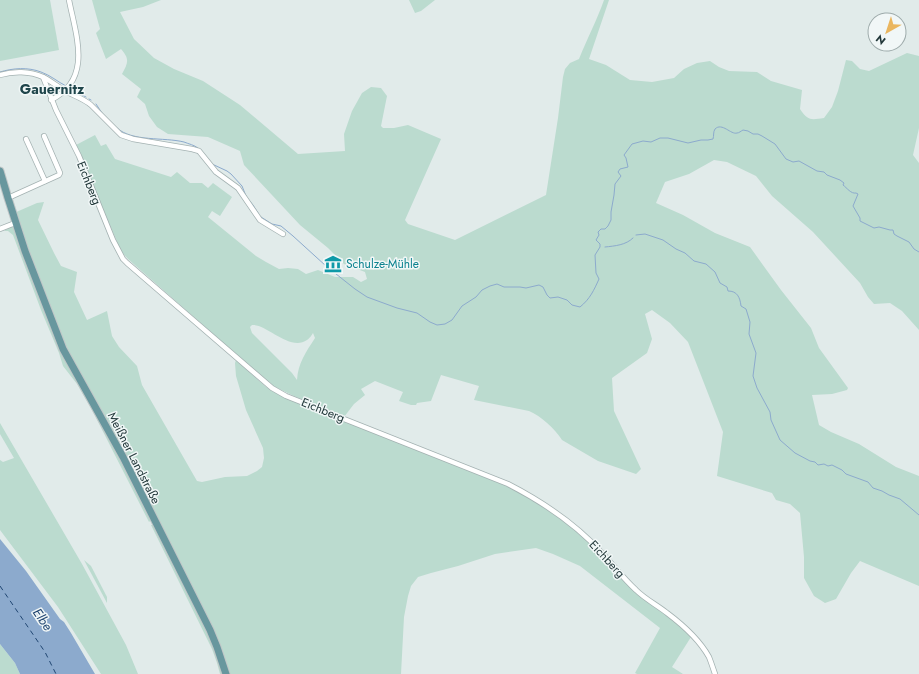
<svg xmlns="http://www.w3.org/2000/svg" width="919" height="674" viewBox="0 0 919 674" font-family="Jost,sans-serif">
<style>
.green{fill:#bbdbcf;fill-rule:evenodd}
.water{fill:#8caacd}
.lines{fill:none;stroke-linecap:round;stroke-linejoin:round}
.stream{stroke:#8caacd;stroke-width:1}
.ferry{stroke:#204672;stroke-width:1;stroke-dasharray:5 4;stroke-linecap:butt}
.street-casing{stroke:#a4b2b2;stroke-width:6}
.primary-casing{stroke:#c1c7c8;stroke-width:9}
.street{stroke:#fff;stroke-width:4.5}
.primary{stroke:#68979e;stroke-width:7}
.labels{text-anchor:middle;stroke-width:3;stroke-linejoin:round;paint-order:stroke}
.street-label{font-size:12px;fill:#22383a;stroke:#f1f7f7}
.culture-label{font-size:12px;fill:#0d838f;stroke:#f1f7f7;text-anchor:start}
.water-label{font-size:13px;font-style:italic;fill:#204672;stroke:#f1f7f7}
.quarter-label{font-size:14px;font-weight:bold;fill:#1f454b;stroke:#f1f7f7}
</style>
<rect width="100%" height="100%" fill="#e1ebea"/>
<g class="green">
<path d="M0,0H50L59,50L0,61Z"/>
<path d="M92,0H161L143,7L120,12L134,39L154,58L174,69L203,81L240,105L298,154L345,151L344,134L352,111L362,93L371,87L381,88L387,96L381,126L383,128H394L408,125L441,139L405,220L408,224L455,240L546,195L558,118L563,77L565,69L570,63L579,59C587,39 597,20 604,0H609L589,59L606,65L630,80L652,82L674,78L684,69L697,63L710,61L719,67L729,71L757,72L771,81L802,90L800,109C808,121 811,120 824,118L832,107L838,91L846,60L852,61L860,69L869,71L907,53L919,56V128L913,155L919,163V330L902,311L890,303L874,304L868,297L860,283L813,232L772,196L756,176L727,162L714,160L689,174L665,182L656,203L683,215L715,233L750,247L781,290L811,328L819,348L848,388L847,390L832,394L812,395L819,425L831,432L859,444L896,467L919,476V586L860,561L851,573L836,599L825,603L814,596L804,578V557L800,513L790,504L776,500L772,493L717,476L723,432L688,342L670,323L652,310L645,314L652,339L647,353L612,378L614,411L641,469L636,474L598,461L562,440C555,429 541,416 529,411L474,400L479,386L441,375L431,401L417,403L416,405H411L399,401L403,392L375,381L361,389L365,395L354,404L344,417L294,396L271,385L128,259L121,251L76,145L95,135L101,146L106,144L115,159L171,177L177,172L190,183H202L208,188L213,183L232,197L220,216L212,211L208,217L256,256L266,262L279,269L288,268L298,269L306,274L318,270L335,277H353L361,282L367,279L365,272L344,264L328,248L300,225L244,165L240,151L208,137L168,134L157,127L149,116L145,104L137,97L141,89L122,74C128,63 130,59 121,49L106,59L96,33L100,29ZM252,325C267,324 290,352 307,340C309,339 312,335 313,333L315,338C306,352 298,363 297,380L292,373L252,333L250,327Z"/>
<path d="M409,0H435L421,11L415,13Z"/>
<path d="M44,202L38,220L54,253L61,266L77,272L74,292L87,320L107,311L112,336L119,347L137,366L142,385L197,481L202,482L225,477L247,476L257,471L262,467L264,458L263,448L246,410L236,376L235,363L236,360L265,386L272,391L290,399L461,468L503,484L521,493L565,521L588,541L643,598L668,616V617L686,631L691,637L672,667L683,674H637L635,673L660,628L580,566L553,554L536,548L495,554L458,566L431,573L418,577L411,586L408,596L404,617L401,674H229L62,338L14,213L37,203Z"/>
<path d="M11,226L14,228L16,232L53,330L152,519L149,522L92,410L77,384L63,366L59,353L41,310L13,235L8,231H4Z"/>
<path d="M0,423L82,564L126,645L138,674H101L58,607L0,530V460L3,462L14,458L0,434Z"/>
<path d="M151,525H155L205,625L224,674H220L217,663L212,649Z"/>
<path d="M84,560L91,566L107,597V603Z"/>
<path d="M0,644L15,663L20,674H0Z"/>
</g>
<path class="water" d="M0,539L26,571L60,619L64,622L71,633L95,674H20L15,663L0,644Z"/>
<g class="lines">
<g class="stream">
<path d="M0,72C13,68 28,67 41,72C50,75 58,82 66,86"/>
<path d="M68,88L86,97"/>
<path d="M89,99L91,100"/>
<path d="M96,104L102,113"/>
<path d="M117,128C132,142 164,137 184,142C189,144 194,145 198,148"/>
<path d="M212,164L227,171L231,174L242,186L246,196"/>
<path d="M248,199L253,205L258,213"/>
<path d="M261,217L272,224L281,226L293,236L326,266L355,289L367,297L397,308L417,313L430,322L437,325L445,324L452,320L462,306L476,297L482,290L490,286L497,284L504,287H520L526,288L539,285L543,287L547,295L550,298L558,297L567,300L572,305L580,307C590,299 594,290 599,279L596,273L595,255L600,247V244L596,240L599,235L598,232L601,229H605L608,226L611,220V212L614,195L615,184L621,176L618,172L620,169L628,167L626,158L624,155L632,144L643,141L651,142L660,138H668L688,143L701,140H708L713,139C714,136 713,132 715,129C722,122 731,135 737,133C739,133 741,131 743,130L748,131L753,134H758L762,136L775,144L786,159L793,162L799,161L817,171L824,172L827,175L840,180L844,183L843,185C847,188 851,194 856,193L858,194L853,206L860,218V221L874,228L879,227L890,230H893L894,234L897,236L909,242L914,249L919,252"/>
<path d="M636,235L645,234L663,240L676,249L685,253L694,261L706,264L715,272L720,283L727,287L728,291C737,291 740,297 741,306L746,309L750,322L749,334L756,353L753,376L757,388L770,412L771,420L780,440L795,453L810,461L815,462L818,465L824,464L828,466L832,465L842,470L846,474L868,482L873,488L882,491L889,495L900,499L919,515"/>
<path d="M605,247C615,246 626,245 633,238"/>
</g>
<path class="ferry" d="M0,586L45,652L56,674"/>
<g class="street-casing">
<g id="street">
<path d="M0,75C13,71 30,71 43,77C51,81 58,87 67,92C75,96 84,99 91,105L121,135L133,139L192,149L199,151L216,172L238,188L260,220L283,234"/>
<path d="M43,77L56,110L79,156L113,240L123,259L127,263L272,388L286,396L508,484C543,502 577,525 603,554C614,566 624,579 636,590C645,599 657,605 667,613C683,625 699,639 709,657C711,662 713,668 715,674"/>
<path d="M51,100C93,79 76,36 69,0"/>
<path d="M26,139L45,181"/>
<path d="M8,198L59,175L60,173L44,136"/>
<path d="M0,229L15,223"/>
</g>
</g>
<g class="primary-casing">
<path id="primary" d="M0,171L8,198L25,251L63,349L123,457L210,630L217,647L226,674"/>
</g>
<use href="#street" class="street"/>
<use href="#primary" class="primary"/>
</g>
<defs>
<g id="museum-bare" transform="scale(1.38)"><path d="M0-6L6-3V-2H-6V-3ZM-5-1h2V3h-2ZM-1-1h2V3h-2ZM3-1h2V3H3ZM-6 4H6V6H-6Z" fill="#0f9aa8" stroke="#f1f7f7" stroke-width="2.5" paint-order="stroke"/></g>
</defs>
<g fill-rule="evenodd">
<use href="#museum-bare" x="333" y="264"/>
</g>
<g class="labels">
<g class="street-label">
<text transform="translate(89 183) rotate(68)" y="4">Eichberg</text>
<text transform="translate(323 410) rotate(22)" y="4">Eichberg</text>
<text transform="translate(134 458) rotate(63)" y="4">Meißner Landstraße</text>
<text transform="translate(607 559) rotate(47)" y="4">Eichberg</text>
</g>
<g class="culture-label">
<text x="346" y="268">Schulze-Mühle</text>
</g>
<g class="water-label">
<text transform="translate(43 619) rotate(55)" y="5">Elbe</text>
</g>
<g class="quarter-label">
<text x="52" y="94">Gauernitz</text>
</g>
</g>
<g transform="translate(887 32) rotate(219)"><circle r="19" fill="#f1f7f7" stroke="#9eabab"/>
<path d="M0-3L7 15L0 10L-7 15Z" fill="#eab65f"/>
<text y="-6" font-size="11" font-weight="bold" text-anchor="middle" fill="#22383a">N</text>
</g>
</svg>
